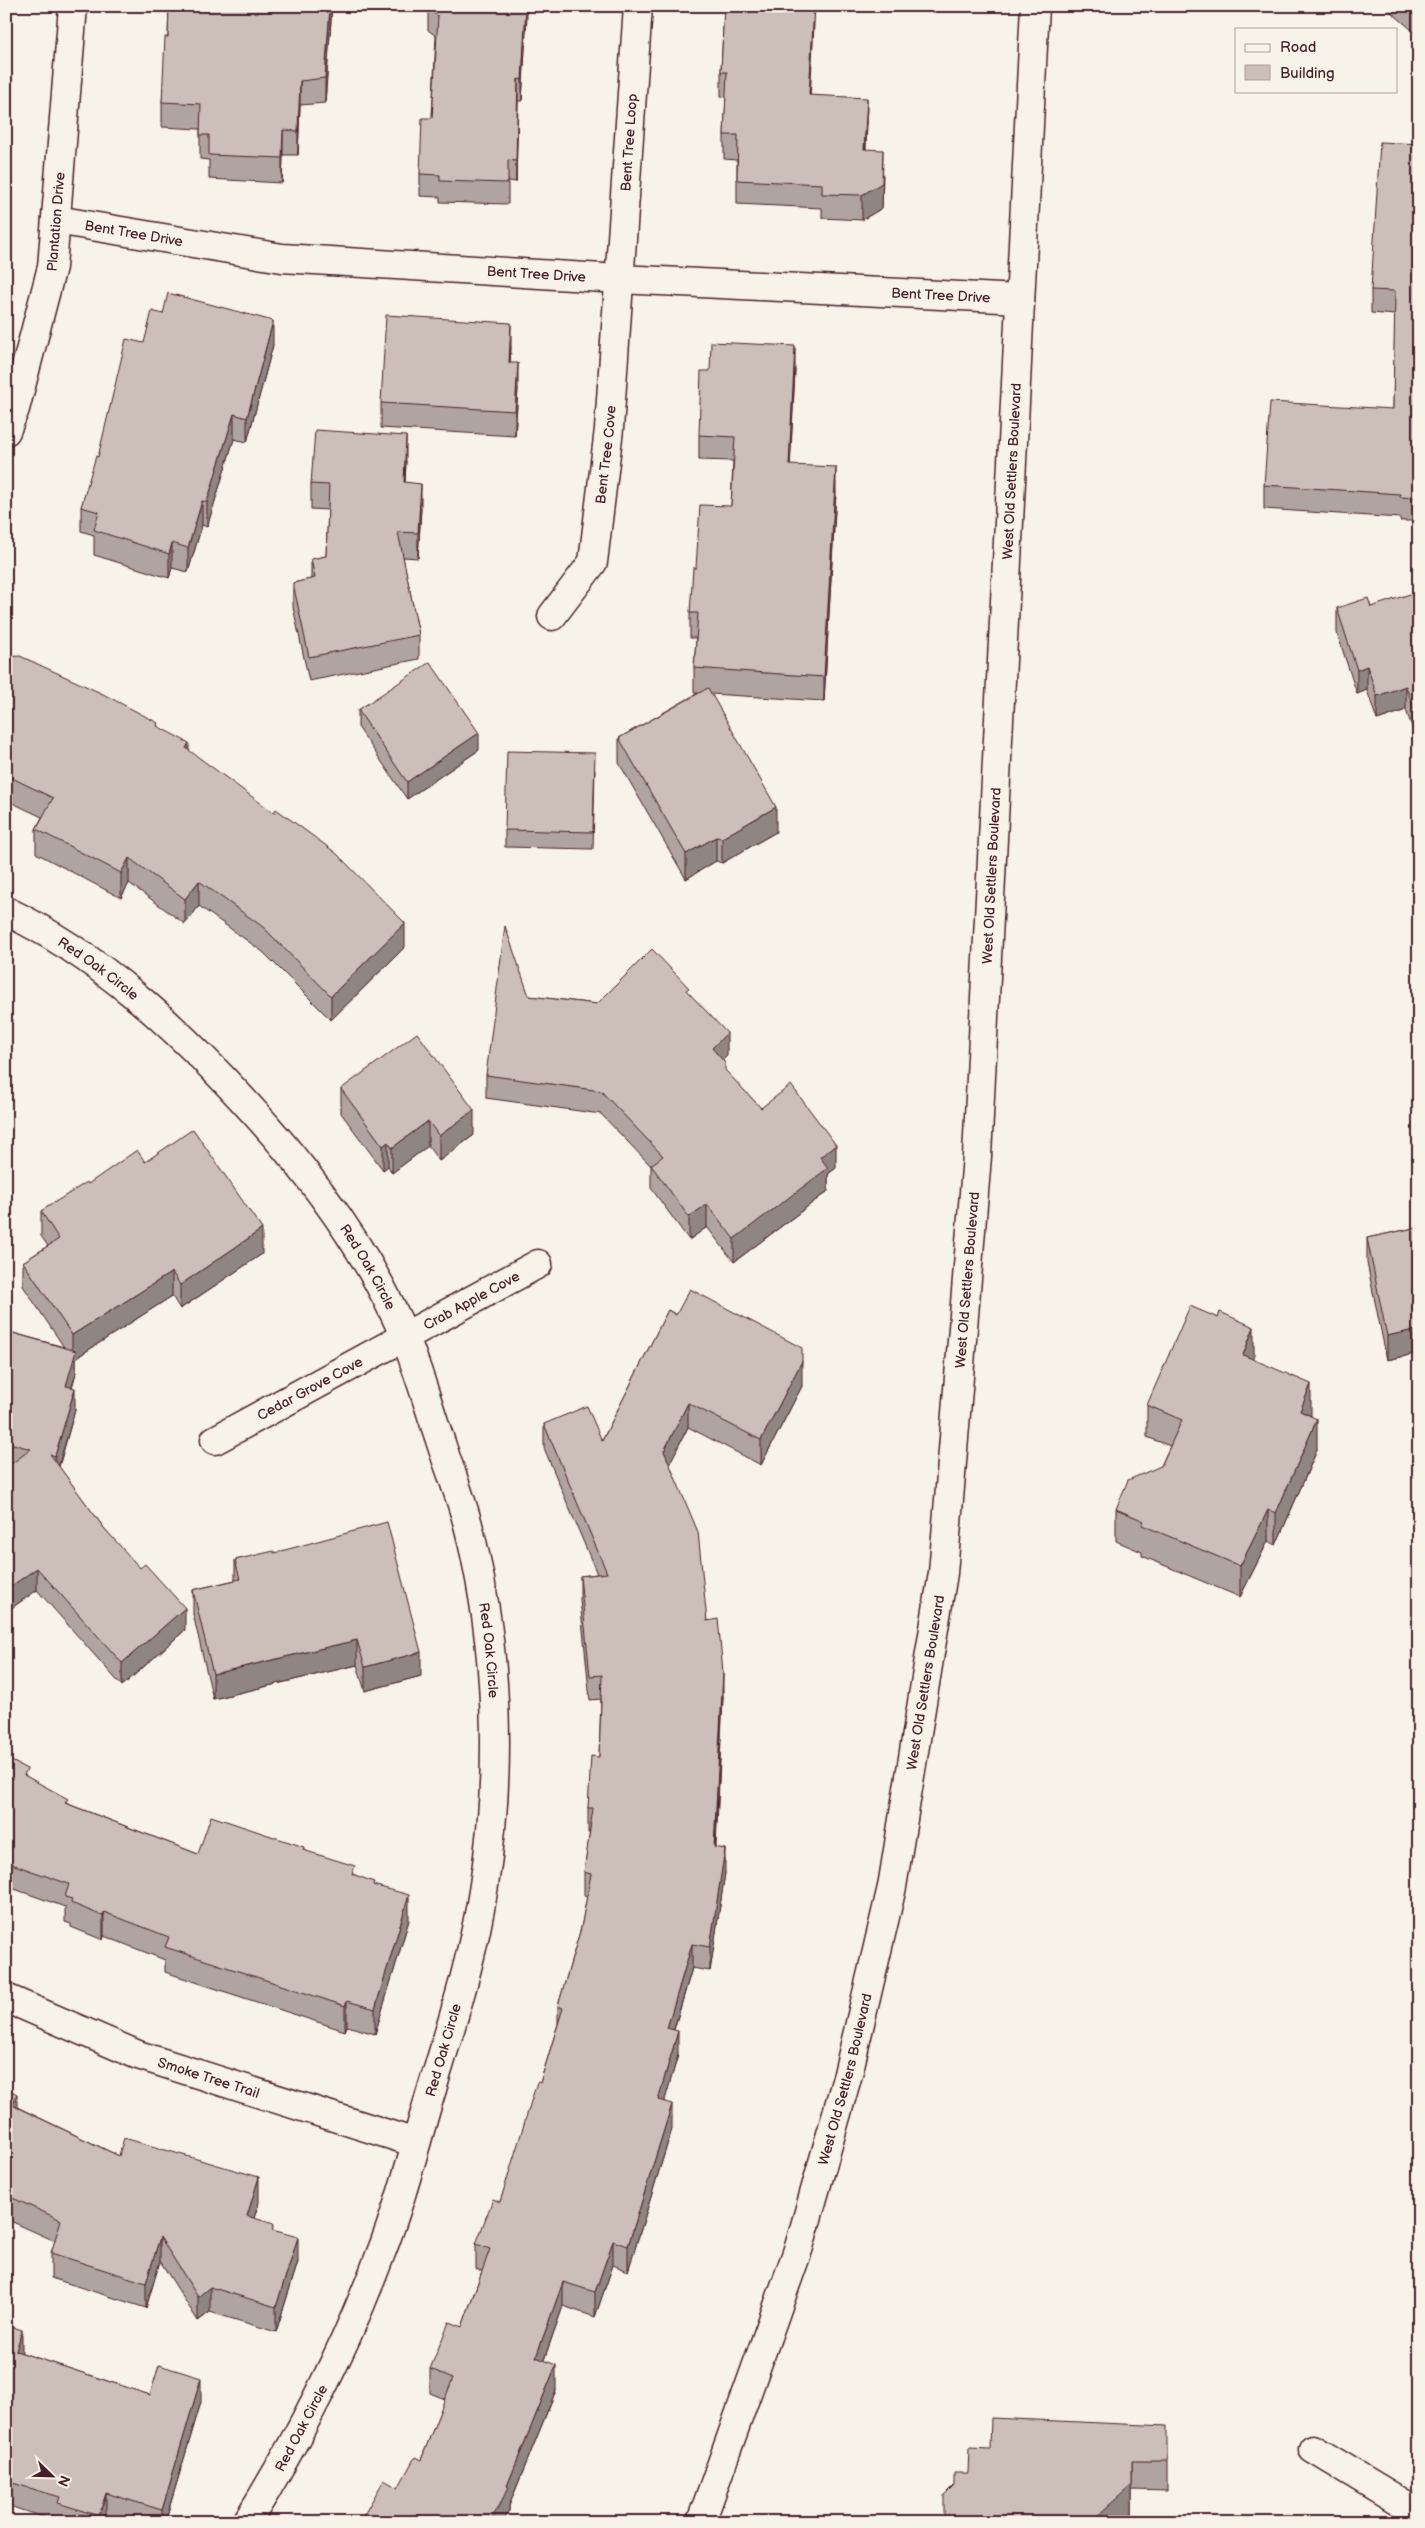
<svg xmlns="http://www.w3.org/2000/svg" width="1425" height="2528" viewBox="0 0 1425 2528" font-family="'Balsamiq Sans',sans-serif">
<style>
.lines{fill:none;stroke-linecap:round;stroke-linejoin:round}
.minor-casing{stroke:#4a1f2b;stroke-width:31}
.major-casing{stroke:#4a1f2b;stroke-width:31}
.minor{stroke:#f7f3e8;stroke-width:28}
.major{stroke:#f7f3e8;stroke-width:28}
.wall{fill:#afa49f;stroke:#4a1f2b}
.shaded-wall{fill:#8f8682;stroke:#4a1f2b}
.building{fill:#ccbfb9;stroke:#4a1f2b}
.labels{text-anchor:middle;stroke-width:4;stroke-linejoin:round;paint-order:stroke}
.street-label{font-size:14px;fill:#4a1f2b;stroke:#f7f3e8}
</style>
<rect width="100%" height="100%" fill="#f7f3e8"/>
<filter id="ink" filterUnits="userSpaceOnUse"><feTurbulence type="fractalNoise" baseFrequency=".02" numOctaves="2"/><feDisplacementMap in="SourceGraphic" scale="10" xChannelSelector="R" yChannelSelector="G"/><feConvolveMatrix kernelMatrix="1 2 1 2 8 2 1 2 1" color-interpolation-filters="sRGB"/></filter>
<g filter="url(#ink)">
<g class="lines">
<g class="minor-casing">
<g id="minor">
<path id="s1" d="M56,220L282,258L620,279L1020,299"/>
<path id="s2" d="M6,431L15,409L52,267L73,6"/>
<path id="s3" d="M552,616L593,562L609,429L638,6"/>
<path id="s4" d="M6,911C98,955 175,1026 243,1100C307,1169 367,1248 404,1335C418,1369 428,1405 440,1440C450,1472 464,1504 471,1537C498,1650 502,1770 484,1885C473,1961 448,2035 426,2109C412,2158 398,2210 379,2258C344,2351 299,2438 247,2522"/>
<path id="s5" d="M215,1440L538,1264"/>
<path id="s6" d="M6,1998L138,2055L416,2143"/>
<path d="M1313,2449L1419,2513"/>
</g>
</g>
<g class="major-casing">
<g id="major">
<path id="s7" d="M701,2522L799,2247L848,2074L892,1887L943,1573L977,1156L1035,6"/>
</g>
</g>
<use href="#minor" class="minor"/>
<use href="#major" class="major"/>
</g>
<g class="wall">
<path d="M169,6H332L325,103L300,105L298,155H283L282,183L209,179V160L200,159V129L162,127V102L168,37Z"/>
<path d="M428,6H527L522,101H518L516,182L508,181V204L440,202V197L420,196V174L432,118L436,36L428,30Z"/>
<path d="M724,6L810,95L867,122L866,149L883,175L882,208L862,220L822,218V208L737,204V160L724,159V135L726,97L721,96V72Z"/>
<path d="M1384,6H1419V36Z"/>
<path d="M1419,144V521H1400V518L1264,509V485L1393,409L1395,315L1371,313V290Z"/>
<path d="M144,343L273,345L247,442L234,439L207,527L202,525L188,572L172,568L169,578L94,555V535L81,531V507L98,457Z"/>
<path d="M511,347L510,363L518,388L515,436L381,428V403Z"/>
<path d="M795,370L790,465L836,492L824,701L711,694L776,832L722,863L716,861L686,879L619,763V738L698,693H694V668L696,638H690V613L696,568L731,506L733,461L699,460V435Z"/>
<path d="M406,461L405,483L421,508L418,558L403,557L419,635V659L309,681L293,607V583L311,579V559L326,556L328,510L311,509V484Z"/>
<path d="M1419,599V747L1406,710L1377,720L1367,690L1357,694L1337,633V608L1371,607L1413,601Z"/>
<path d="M6,657L158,727L189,751L405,947L331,1020L263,952L199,906L185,924L129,883L121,898L36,853V829L42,817L6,800Z"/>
<path d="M358,710L479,750L407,799L358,727Z"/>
<path d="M595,770L593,849L505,847V830Z"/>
<path d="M529,996L597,1004L727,1056L723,1060L725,1071L761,1108L836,1168L828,1174V1191L734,1262L707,1227L689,1240L651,1188V1166L601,1114L486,1098V1075Z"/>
<path d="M341,1089L474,1135L439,1161L428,1146L392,1173L388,1166L383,1170L341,1113Z"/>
<path d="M145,1162L262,1254L180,1309L172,1296L76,1358V1373L72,1387L75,1410L59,1467L104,1528L185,1630L122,1686L37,1590L10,1609L6,1604V1468L9,1465H6V1331L64,1347L23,1286V1262L48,1246L41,1236V1211L88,1184Z"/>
<path d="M1419,1227L1417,1367L1414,1354L1387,1360L1367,1263V1238Z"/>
<path d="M668,1310L802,1386L761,1465L688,1427L669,1464L707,1621L723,1696L716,1847L725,1873L710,1971L692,1968L674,2030L678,2055L664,2102L672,2129L628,2271L613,2265L595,2317L563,2306L544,2360L556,2390L509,2506V2511L503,2522H361V2520L398,2488L421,2460L445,2399L430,2393V2369L462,2327L482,2271L476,2269V2244L500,2202L540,2083L558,2024V2006L581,1928L587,1897L584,1896V1872L590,1833H588V1808L599,1757L601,1699L590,1700L580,1600V1576L597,1574L544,1448V1424L602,1441Z"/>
<path d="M1254,1359V1360L1311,1416L1317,1450L1276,1545L1268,1541L1240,1597L1142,1556V1552L1116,1541V1509L1161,1466L1170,1446L1147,1437V1405Z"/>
<path d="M274,1553L421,1676L365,1691L357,1665L213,1699L193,1614V1590L235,1580V1560Z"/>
<path d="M6,1758L27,1777L68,1804L198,1854L304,1850L355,1875L374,1885L409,1920L375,2034L347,2026L345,2031L165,1972V1960L104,1936L103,1940L71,1927V1924L65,1922V1907L6,1886Z"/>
<path d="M6,2088L17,2107L119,2156L259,2202L254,2218L274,2230L298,2262L276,2332L210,2312L198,2321L160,2261L146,2308L51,2278V2253L55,2241L6,2219Z"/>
<path d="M6,2325L22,2353L150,2395L201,2402L165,2522H120L106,2518L105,2522H58L6,2505Z"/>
<path d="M1167,2456V2491L1132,2490V2516L968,2473Z"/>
</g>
<g class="shaded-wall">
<path d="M330,6H332L325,103V78Z"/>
<path d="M526,6H527V17L522,101V80Z"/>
<path d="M814,6H815L809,119V95Z"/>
<path d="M518,79V101L516,182V161Z"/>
<path d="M300,81V105L298,155V131Z"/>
<path d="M867,98V122L864,174V149Z"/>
<path d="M283,130V155L282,183V158Z"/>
<path d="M883,150L882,208L862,220V195Z"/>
<path d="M273,321V345L247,442V418Z"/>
<path d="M511,323V347L509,387V363Z"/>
<path d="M795,346V370L789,490V465Z"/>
<path d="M518,363V388L515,436V411Z"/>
<path d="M234,414V439L207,527V502Z"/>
<path d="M406,436V461L404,507V482Z"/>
<path d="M836,467V492L824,701V677Z"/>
<path d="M421,484V508L418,558V533Z"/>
<path d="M202,501V525L188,572V548Z"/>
<path d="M172,543V568L169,578V554Z"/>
<path d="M1367,666V690L1357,694V670Z"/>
<path d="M1406,686V710L1377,720V696Z"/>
<path d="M479,733V750L407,799V782Z"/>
<path d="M189,743V767L186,748Z"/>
<path d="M776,807V832L722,863V838Z"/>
<path d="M716,837V861L686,879V854Z"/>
<path d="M129,858V883L121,898V873Z"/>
<path d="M199,881V906L185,924V899Z"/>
<path d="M405,923V947L331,1020V996Z"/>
<path d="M727,1033V1056L712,1071V1048Z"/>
<path d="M474,1110V1135L439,1161V1136Z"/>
<path d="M428,1121V1146L392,1173V1148Z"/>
<path d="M388,1142V1166L383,1170V1146Z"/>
<path d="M836,1145V1168L828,1174V1191L734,1262V1239L820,1157Z"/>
<path d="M707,1204V1227L689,1240V1217Z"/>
<path d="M262,1229V1254L180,1309V1285Z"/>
<path d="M172,1272V1296L76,1358V1373L66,1408V1386L72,1360V1335Z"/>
<path d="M1254,1327V1359L1243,1387V1355Z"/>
<path d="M1414,1330V1354L1387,1360V1336Z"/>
<path d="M1417,1342H1419V1366L1417,1367Z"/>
<path d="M802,1361V1386L761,1465V1440Z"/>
<path d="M1311,1384V1416L1300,1411Z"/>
<path d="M75,1388V1410L55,1478V1456Z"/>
<path d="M688,1403V1427L664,1475V1451Z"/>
<path d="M1317,1419V1450L1276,1545V1513Z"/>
<path d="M1268,1510V1541L1240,1597V1566Z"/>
<path d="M37,1568V1590L10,1609V1587Z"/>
<path d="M185,1608V1630L122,1686V1663Z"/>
<path d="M357,1640V1665L213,1699V1674Z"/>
<path d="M421,1652V1676L365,1691V1667Z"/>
<path d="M723,1672V1696L714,1872V1847Z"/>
<path d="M725,1849V1873L710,1971V1947Z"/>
<path d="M409,1895V1920L375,2034V2009Z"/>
<path d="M104,1912V1936L103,1940V1916Z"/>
<path d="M692,1944V1968L667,2052V2028Z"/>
<path d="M347,2001V2026L345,2031V2006Z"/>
<path d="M678,2031V2055L658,2124V2100Z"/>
<path d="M17,2094V2118L12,2105Z"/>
<path d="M672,2104V2129L628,2271V2246Z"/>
<path d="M259,2177V2202L247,2241V2216Z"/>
<path d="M160,2237V2261L146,2308V2283Z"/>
<path d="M298,2237V2262L276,2332V2307Z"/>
<path d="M613,2241V2265L595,2317V2292Z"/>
<path d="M563,2282V2306L536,2382V2357Z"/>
<path d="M210,2287V2312L198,2321V2297Z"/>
<path d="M22,2330V2354L16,2351Z"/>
<path d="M556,2365V2390L509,2506V2511L503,2522H490L507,2486Z"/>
<path d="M201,2378V2402L165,2522H162V2510Z"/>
<path d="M1132,2460V2516L1125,2522H1090Z"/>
<path d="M106,2493V2518L105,2522H99V2516Z"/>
</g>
<g class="building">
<path d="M169,6H330L325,78L300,81L298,131L283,130L282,158L209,155V135H200L201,104L162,102L165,37H168Z"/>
<path d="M428,6H526L522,80L518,79L516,161L508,160V183L440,181V175L420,174L422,118H432L438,16L428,9Z"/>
<path d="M724,6H814L809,95L867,98L864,149L883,150L882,183L862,195L822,194V184L737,180L738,135H724L727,72H721Z"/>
<path d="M1380,142L1419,144V498L1400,497V494L1264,485L1270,402L1393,409L1395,291L1371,290Z"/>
<path d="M168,293L273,321L247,418L234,414L207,502L202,501L188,548L172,543L169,554L94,530L99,512L81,507L96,456L98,457L126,339L144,343L152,311L163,314Z"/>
<path d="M386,315L511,323L509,363H518L515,411L381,403Z"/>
<path d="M711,342L795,346L789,465L836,467L824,677L694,668L698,613H690L693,568H696L700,505L731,506L735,437L699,435L701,371H710Z"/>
<path d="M315,430L406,436L404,482L421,484L418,533L398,532L419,635L309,657L293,583L315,578L311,559L326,556L329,485L311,484Z"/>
<path d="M1410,594L1413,601L1419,599V723L1406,686L1377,696L1367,666L1357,670L1337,608L1368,598L1371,607Z"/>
<path d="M20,656L103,694L158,723L157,726L189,743L186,748L274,813L276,809L336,853L405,923L331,996L263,927L199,881L185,899L129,858L121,873L36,829L53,798L6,775V657Z"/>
<path d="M430,662L479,733L407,782L358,710Z"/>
<path d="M708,688L776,807L722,838L716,837L686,854L619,738Z"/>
<path d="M507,751L595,753L593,832L505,830Z"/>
<path d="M505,926L529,996L597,1004L652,949L689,988L686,990L727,1033L712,1048L725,1063V1070L761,1108L791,1085L836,1145L820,1157L828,1168L734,1239L707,1204L689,1217L651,1165L663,1156L601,1091L486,1075Z"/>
<path d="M417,1033L474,1110L439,1136L428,1121L392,1148L388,1142L383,1146L341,1089Z"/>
<path d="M193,1129L262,1229L180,1285L172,1272L72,1335L23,1262L59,1239L41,1211L87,1182L88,1184L137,1150L145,1162Z"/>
<path d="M1419,1227V1342H1417L1414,1330L1387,1336L1367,1238Z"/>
<path d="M690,1289L802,1348V1361L761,1440L688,1403L664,1451L698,1532L707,1621L718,1619L723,1672L714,1847L725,1849L710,1947L692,1944L667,2028L678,2031L658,2100L672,2104L628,2246L613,2241L595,2292L563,2282L536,2357L556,2365L507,2486L509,2487L490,2522H364L361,2520L384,2480L398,2488L415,2457L421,2460L453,2378L430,2369L449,2322L462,2327L490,2249L476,2244L493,2199L500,2202L537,2082L540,2083L563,2008L558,2006L581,1928L591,1874L584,1872L593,1808H588L591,1756L599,1757L602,1675L590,1676L580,1576L607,1573L544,1424L587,1406L602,1441L668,1310L676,1315Z"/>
<path d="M1190,1306L1218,1318L1220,1312L1254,1327L1243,1355L1311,1384L1300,1411L1317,1419L1276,1513L1268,1510L1240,1566L1142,1525L1144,1521L1116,1509L1128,1480L1161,1466L1182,1420L1147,1405Z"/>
<path d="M6,1331L76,1351L66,1386L75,1388L55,1456L50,1454L104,1528L140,1568L145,1564L185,1608L122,1663L37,1568L10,1587L6,1582V1468L31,1449L6,1442Z"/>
<path d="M387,1522L421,1652L365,1667L357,1640L213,1674L193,1590L240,1579L235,1560L274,1551V1553Z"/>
<path d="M6,1758L27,1769L24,1775L68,1799L65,1803L198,1854L211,1816L304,1847L303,1850L355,1866L352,1874L374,1882L373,1885L409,1895L375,2009L347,2001L345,2006L165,1947L169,1937L104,1912L103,1916L71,1903L72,1899L65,1897L69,1884L6,1862Z"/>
<path d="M6,2088L17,2094L12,2105L119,2156L124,2138L259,2177L247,2216L274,2224L272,2230L298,2237L276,2307L210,2287L198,2297L160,2237L146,2283L51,2253L61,2220L6,2195Z"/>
<path d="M6,2325L22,2330L16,2351L150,2395L159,2365L201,2378L162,2510L106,2493L99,2516L58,2503L60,2497L6,2481Z"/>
<path d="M991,2418L1167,2426V2460H1132V2485L1090,2522H944V2495L954,2485V2473H968L969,2448L990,2449Z"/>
</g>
</g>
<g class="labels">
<g class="street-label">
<text dy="5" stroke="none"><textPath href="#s3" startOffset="489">Bent Tree Loop</textPath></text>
<text dy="5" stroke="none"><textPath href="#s2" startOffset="216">Plantation Drive</textPath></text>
<text dy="5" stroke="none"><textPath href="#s1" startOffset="79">Bent Tree Drive</textPath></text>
<text dy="5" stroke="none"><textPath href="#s1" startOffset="484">Bent Tree Drive</textPath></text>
<text dy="5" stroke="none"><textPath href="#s1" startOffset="889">Bent Tree Drive</textPath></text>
<text dy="5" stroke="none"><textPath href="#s3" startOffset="176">Bent Tree Cove</textPath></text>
<text dy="5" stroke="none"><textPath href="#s7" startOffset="2086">West Old Settlers Boulevard</textPath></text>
<text dy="5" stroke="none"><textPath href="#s7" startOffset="1681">West Old Settlers Boulevard</textPath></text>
<text dy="5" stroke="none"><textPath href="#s4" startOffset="109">Red Oak Circle</textPath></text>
<text dy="5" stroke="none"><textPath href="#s4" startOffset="514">Red Oak Circle</textPath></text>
<text dy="5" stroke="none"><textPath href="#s7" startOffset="1276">West Old Settlers Boulevard</textPath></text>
<text dy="5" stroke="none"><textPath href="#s5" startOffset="292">Crab Apple Cove</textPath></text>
<text dy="5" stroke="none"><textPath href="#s5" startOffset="108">Cedar Grove Cove</textPath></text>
<text dy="5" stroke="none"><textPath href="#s4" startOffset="919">Red Oak Circle</textPath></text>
<text dy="5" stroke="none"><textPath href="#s7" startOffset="871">West Old Settlers Boulevard</textPath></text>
<text transform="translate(443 2050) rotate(-74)" y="5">Red Oak Circle</text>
<text dy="5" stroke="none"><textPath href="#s6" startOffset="218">Smoke Tree Trail</textPath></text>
<text dy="5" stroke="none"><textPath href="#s7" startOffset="466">West Old Settlers Boulevard</textPath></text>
<text transform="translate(301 2428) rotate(-62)" y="5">Red Oak Circle</text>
</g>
</g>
<rect width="1425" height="2528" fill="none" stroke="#f7f3e8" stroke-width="25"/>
<rect x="12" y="12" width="1400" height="2503" fill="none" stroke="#4a1f2b" stroke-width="2" filter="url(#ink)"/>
<rect x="1235" y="28" width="162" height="65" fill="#f7f3e8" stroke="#b29e9c"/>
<rect x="1245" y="44" width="25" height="8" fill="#f7f3e8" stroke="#b29e9c"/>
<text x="1280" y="52" font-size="15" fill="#4a1f2b">Road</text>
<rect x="1245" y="65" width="25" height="15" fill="#ccbfb9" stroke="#b29e9c"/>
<text x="1280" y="78" font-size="15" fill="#4a1f2b">Building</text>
<g transform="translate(52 2476) rotate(113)" stroke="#f7f3e8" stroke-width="4" paint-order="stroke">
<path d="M0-4L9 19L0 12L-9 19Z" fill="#4a1f2b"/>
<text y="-8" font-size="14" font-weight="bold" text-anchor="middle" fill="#4a1f2b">N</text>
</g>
</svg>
